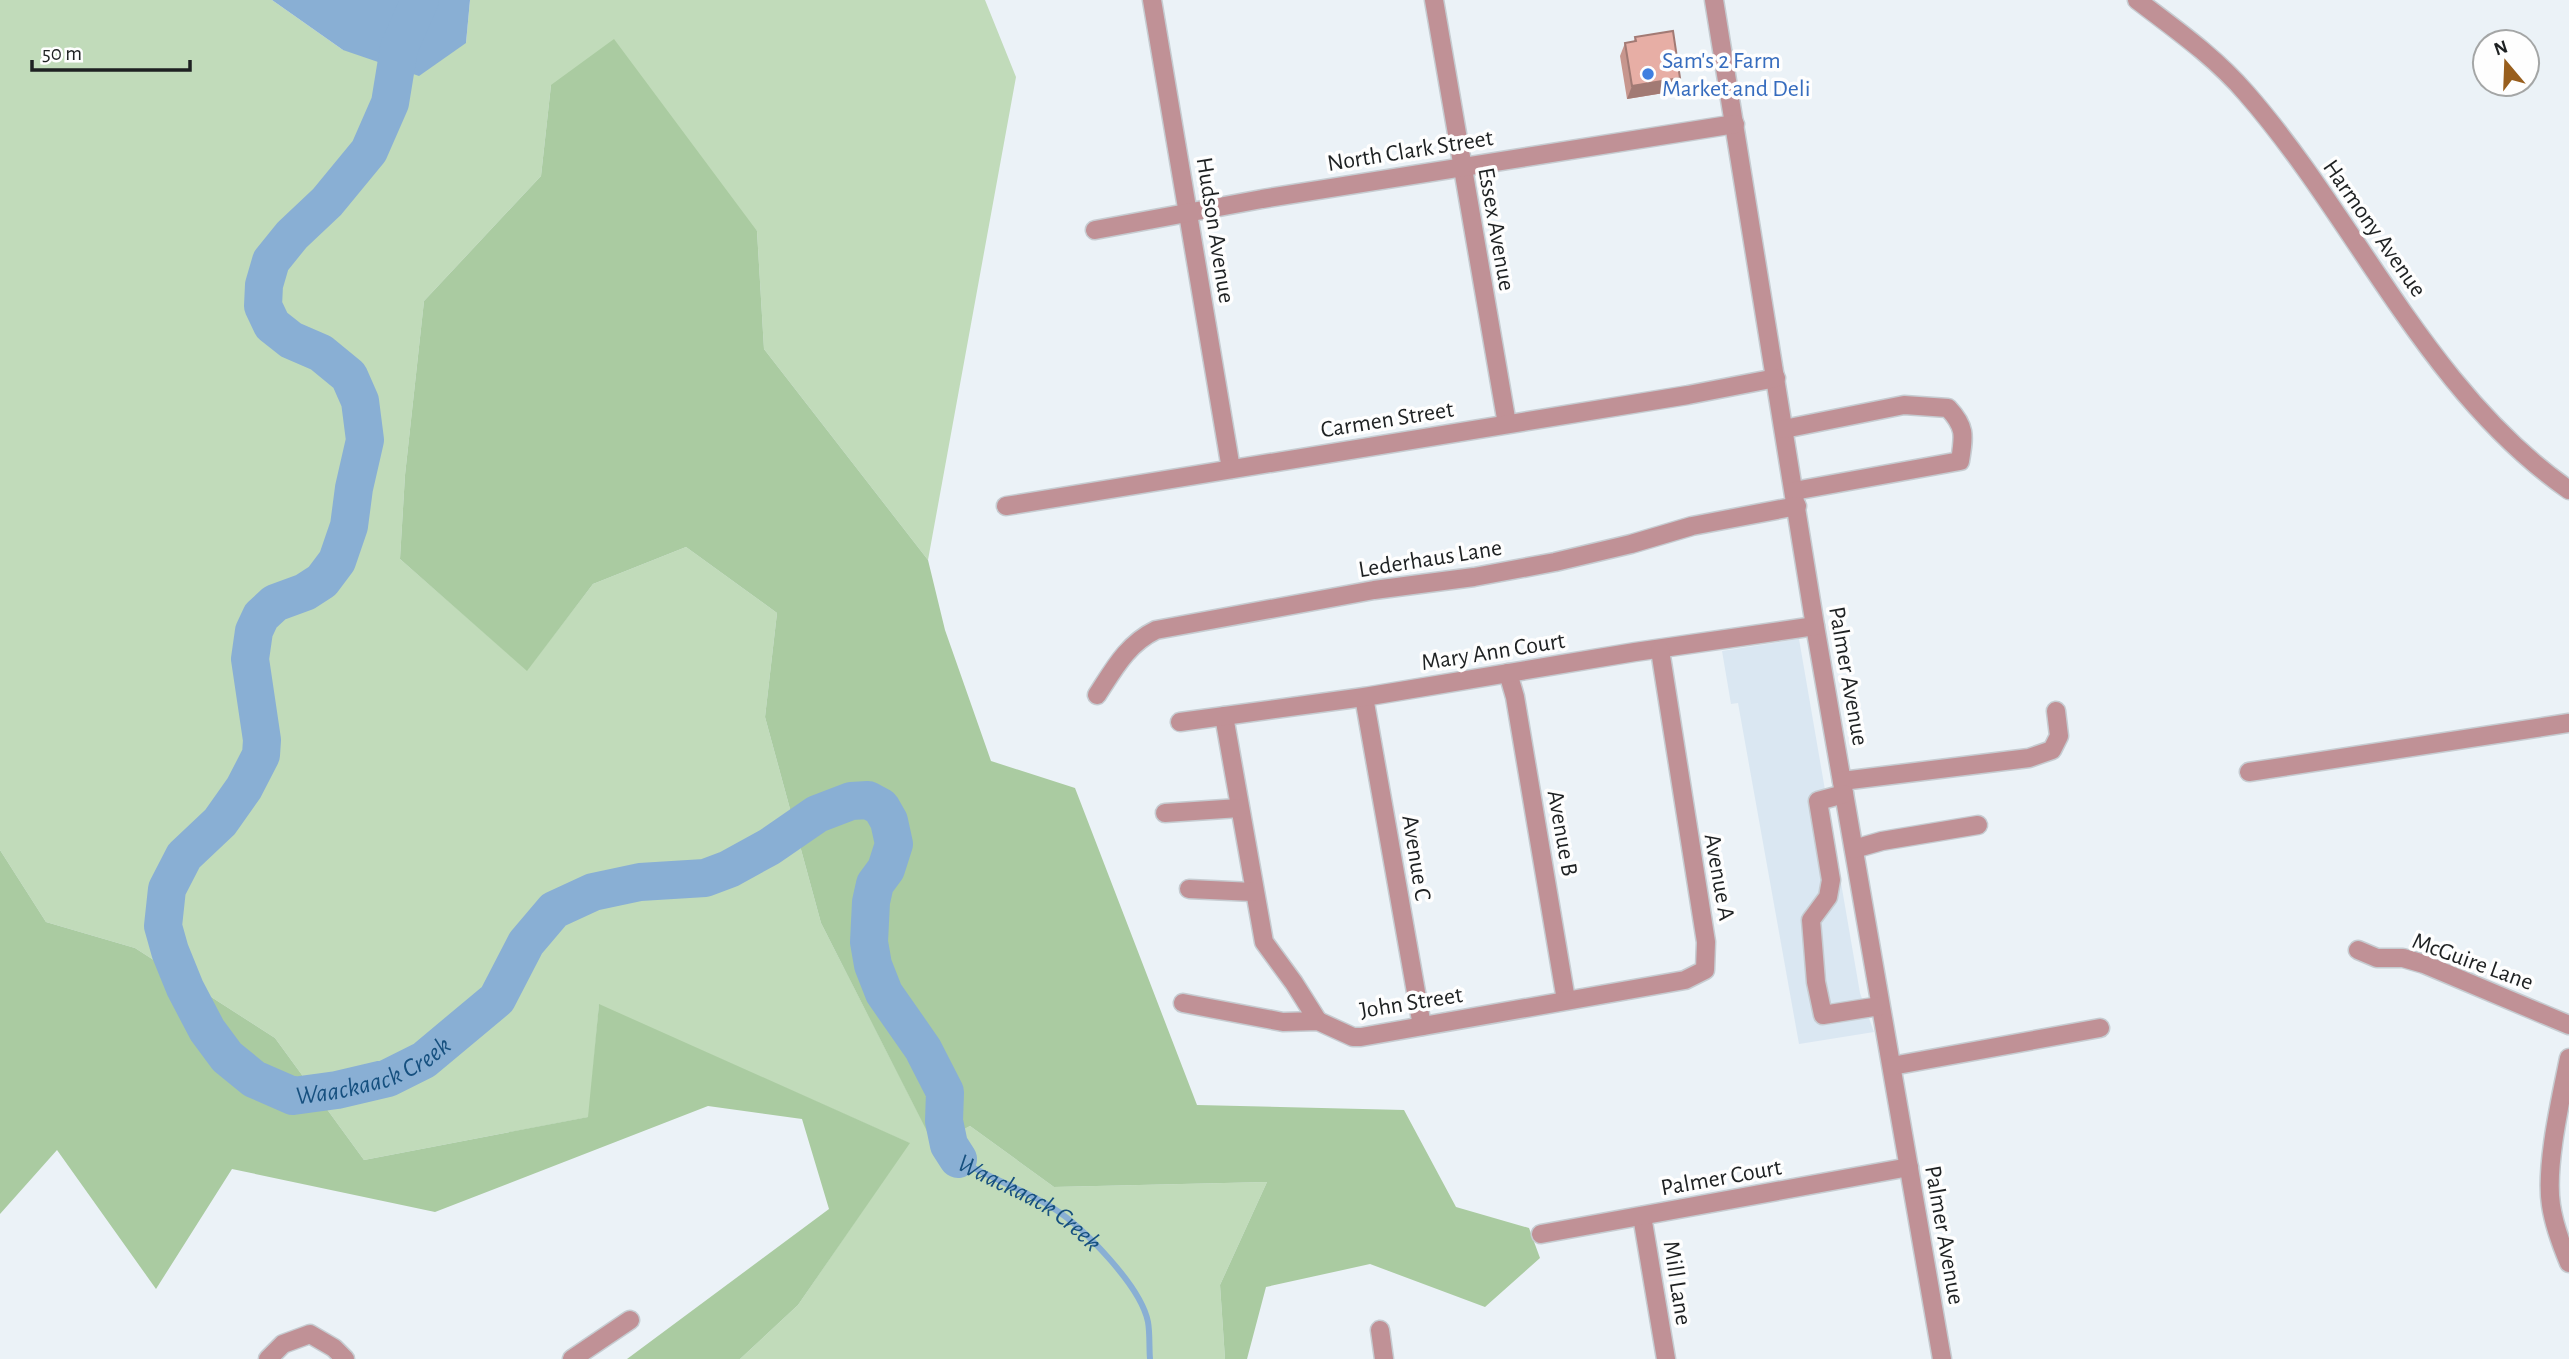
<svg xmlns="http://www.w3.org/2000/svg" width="2569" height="1359" viewBox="0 0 2569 1359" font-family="'Alegreya Sans',sans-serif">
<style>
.built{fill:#dae7f2}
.green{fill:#c1dbba}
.forest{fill:#aacba1}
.water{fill:#89afd4}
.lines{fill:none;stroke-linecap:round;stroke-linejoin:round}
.stream{stroke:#89afd4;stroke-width:6}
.river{stroke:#89afd4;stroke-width:38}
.minor-casing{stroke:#c6ccd1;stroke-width:21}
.minor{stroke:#c09196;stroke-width:18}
.wall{fill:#c7968e}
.shaded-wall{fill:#a27a74}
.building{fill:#e7aea5;stroke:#a27a74;stroke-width:2}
.shop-dot{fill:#3f7fe0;stroke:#fefefe;stroke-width:2.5}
.labels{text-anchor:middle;stroke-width:7;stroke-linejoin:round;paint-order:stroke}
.shop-label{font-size:24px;fill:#366cbe;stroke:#fefefe;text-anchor:start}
.street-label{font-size:24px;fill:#1e2122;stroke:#fefefe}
.water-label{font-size:26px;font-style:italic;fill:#16507f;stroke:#fefefe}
</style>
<rect width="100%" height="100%" fill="#ebf2f7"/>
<path class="built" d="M1799,639L1860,993L1874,1032L1799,1044L1738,703L1731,704L1722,651Z"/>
<path class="green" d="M0,0H272L343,50L466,43L470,0H985L1016,77L928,560L764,349L757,231L551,85L541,176L424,301L405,475L400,559L527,670L593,584L686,547L777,613L765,717L821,923L934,1144L970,1126L1054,1187L1267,1182L1220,1285L1225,1359H740L798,1305L909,1143L599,1005L589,1117L364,1160L275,1038L135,948L46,922L0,850Z"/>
<g class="forest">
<path d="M614,39L757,231L764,349L928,560L945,630L991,761L1075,788L1197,1105L1404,1110L1456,1207L1529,1228L1540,1258L1485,1307L1370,1264L1266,1287L1247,1359H1225L1220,1285L1267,1182L1054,1187L970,1126L934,1145L821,923L765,717L777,613L686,547L593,584L527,671L400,559L405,475L424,301L541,176L551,85Z"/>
<path d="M0,850L46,922L135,948L275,1038L364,1160L588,1117L599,1004L910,1143L798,1305L740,1359H627L829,1209L802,1119L708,1106L435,1212L232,1169L156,1289L57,1150L0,1214Z"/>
</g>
<path class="water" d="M272,0H470L466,43L419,76L343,50Z"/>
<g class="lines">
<path class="stream" id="s1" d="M958,1159C989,1178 1023,1189 1053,1208C1083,1227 1141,1286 1148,1322C1150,1333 1149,1347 1150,1359"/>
<path class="river" id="s2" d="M420,0L399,48L390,103L369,151L327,202L292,235L271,261L264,285L263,306L272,325L291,340L321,353L349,376L360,401L365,440L354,488L349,526L337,561L322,581L305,592L275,603L261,616L254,631L250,659L262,740L261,755L244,788L220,822L184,856L167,889L163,926L170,951L185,988L207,1030L227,1057L254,1079L293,1096L337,1090L388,1078L424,1060L497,999L526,943L554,910L593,892L640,882L705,878L729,869L769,847L817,814L851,801L868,800L881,807L889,821L894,844L886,869L875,884L871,902L869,942L873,965L884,993L923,1049L945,1092L944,1121L949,1145L958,1159"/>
<g class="minor-casing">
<g id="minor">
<path d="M1152,0L1231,469"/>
<path d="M1434,0L1507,424"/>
<path d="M1714,0L1815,626L1942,1359"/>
<path d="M2137,0C2175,29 2214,56 2246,93C2358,221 2426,390 2569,490"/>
<path d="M1095,230L1262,199L1735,124"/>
<path d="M1784,429L1904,405L1948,408C1966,427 1964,436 1960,461L1794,491"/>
<path d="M1006,506L1688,395L1776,378"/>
<path d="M1508,673L1515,697L1566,1000"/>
<path d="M1097,695C1114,669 1127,644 1156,630L1374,590L1474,577L1555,562L1631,544L1692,526L1797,506"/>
<path d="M1364,697L1422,1026"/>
<path d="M1224,716L1264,942L1294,983L1318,1021"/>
<path d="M1180,722L1364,697L1635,652L1815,626"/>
<path d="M2249,772L2569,723"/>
<path d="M1842,781L2029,758L2052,750L2059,736L2056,711"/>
<path d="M1844,794L1818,801L1831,880L1828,897L1811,920L1816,982L1823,1015L1880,1006"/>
<path d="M1165,813L1239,808"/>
<path d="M1854,849L1882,841L1978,825"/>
<path d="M1189,889L1253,892"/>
<path d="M2358,950L2377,958H2403L2424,964L2569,1025"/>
<path d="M1183,1003L1283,1022L1318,1021L1353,1037H1361L1685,980L1705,970L1706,942L1660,650"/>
<path d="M2569,1058C2561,1098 2545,1166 2551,1205C2554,1226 2561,1244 2569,1263"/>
<path d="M1892,1066L2100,1028"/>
<path d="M1642,1216L1666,1359"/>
<path d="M1541,1234L1909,1167"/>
<path d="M1380,1330L1384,1359"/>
<path d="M268,1359L283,1344L310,1334L334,1348L345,1359"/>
<path d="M572,1359L630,1320"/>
</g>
</g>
<use href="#minor" class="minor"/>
</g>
<path class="wall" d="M1635,37L1676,91L1627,99L1620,56L1625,43L1634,41Z"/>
<path class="shaded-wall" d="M1680,78L1676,91L1627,99L1632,86Z"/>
<path class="building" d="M1673,31L1680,78L1632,86L1625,43L1636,41L1635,37Z"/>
<circle class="shop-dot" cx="1648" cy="74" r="7"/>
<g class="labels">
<g class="shop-label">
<text x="1662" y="68">Sam's 2 Farm<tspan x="1662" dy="28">Market and Deli</tspan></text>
</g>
<g class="street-label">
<text transform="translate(1410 150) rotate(-9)" y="8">North Clark Street</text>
<text transform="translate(2375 228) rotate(55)" y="8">Harmony Avenue</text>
<text transform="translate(1497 229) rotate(80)" y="8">Essex Avenue</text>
<text transform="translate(1216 230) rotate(81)" y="8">Hudson Avenue</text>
<text transform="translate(1387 419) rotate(-9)" y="8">Carmen Street</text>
<text transform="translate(1430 558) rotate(-9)" y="8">Lederhaus Lane</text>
<text transform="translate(1493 651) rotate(-9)" y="8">Mary Ann Court</text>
<text transform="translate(1849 676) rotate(80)" y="8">Palmer Avenue</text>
<text transform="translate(1563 833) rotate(80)" y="8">Avenue B</text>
<text transform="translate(1417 858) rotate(81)" y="8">Avenue C</text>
<text transform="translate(1720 877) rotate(80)" y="8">Avenue A</text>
<text transform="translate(2473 961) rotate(20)" y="8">McGuire Lane</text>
<text transform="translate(1411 1002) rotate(-9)" y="8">John Street</text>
<text transform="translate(1721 1177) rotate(-10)" y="8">Palmer Court</text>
<text transform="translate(1945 1235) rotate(80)" y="8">Palmer Avenue</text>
<text transform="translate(1678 1283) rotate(81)" y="8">Mill Lane</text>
</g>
<g class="water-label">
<text dy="9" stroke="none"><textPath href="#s2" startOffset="1409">Waackaack Creek</textPath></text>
<text dy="9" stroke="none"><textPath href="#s1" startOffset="84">Waackaack Creek</textPath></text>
</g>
</g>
<g transform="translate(2506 63) rotate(341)"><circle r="33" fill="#fefefe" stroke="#a4a6a6" stroke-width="2"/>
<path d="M0-5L12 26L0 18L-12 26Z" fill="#985e1d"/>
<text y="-10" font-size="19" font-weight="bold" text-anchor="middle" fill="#1e2122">N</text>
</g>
<path d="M32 60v10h158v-10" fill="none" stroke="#1e2122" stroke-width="3.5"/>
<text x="42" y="60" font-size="21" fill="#1e2122" stroke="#fefefe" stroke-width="5" paint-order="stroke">50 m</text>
</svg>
